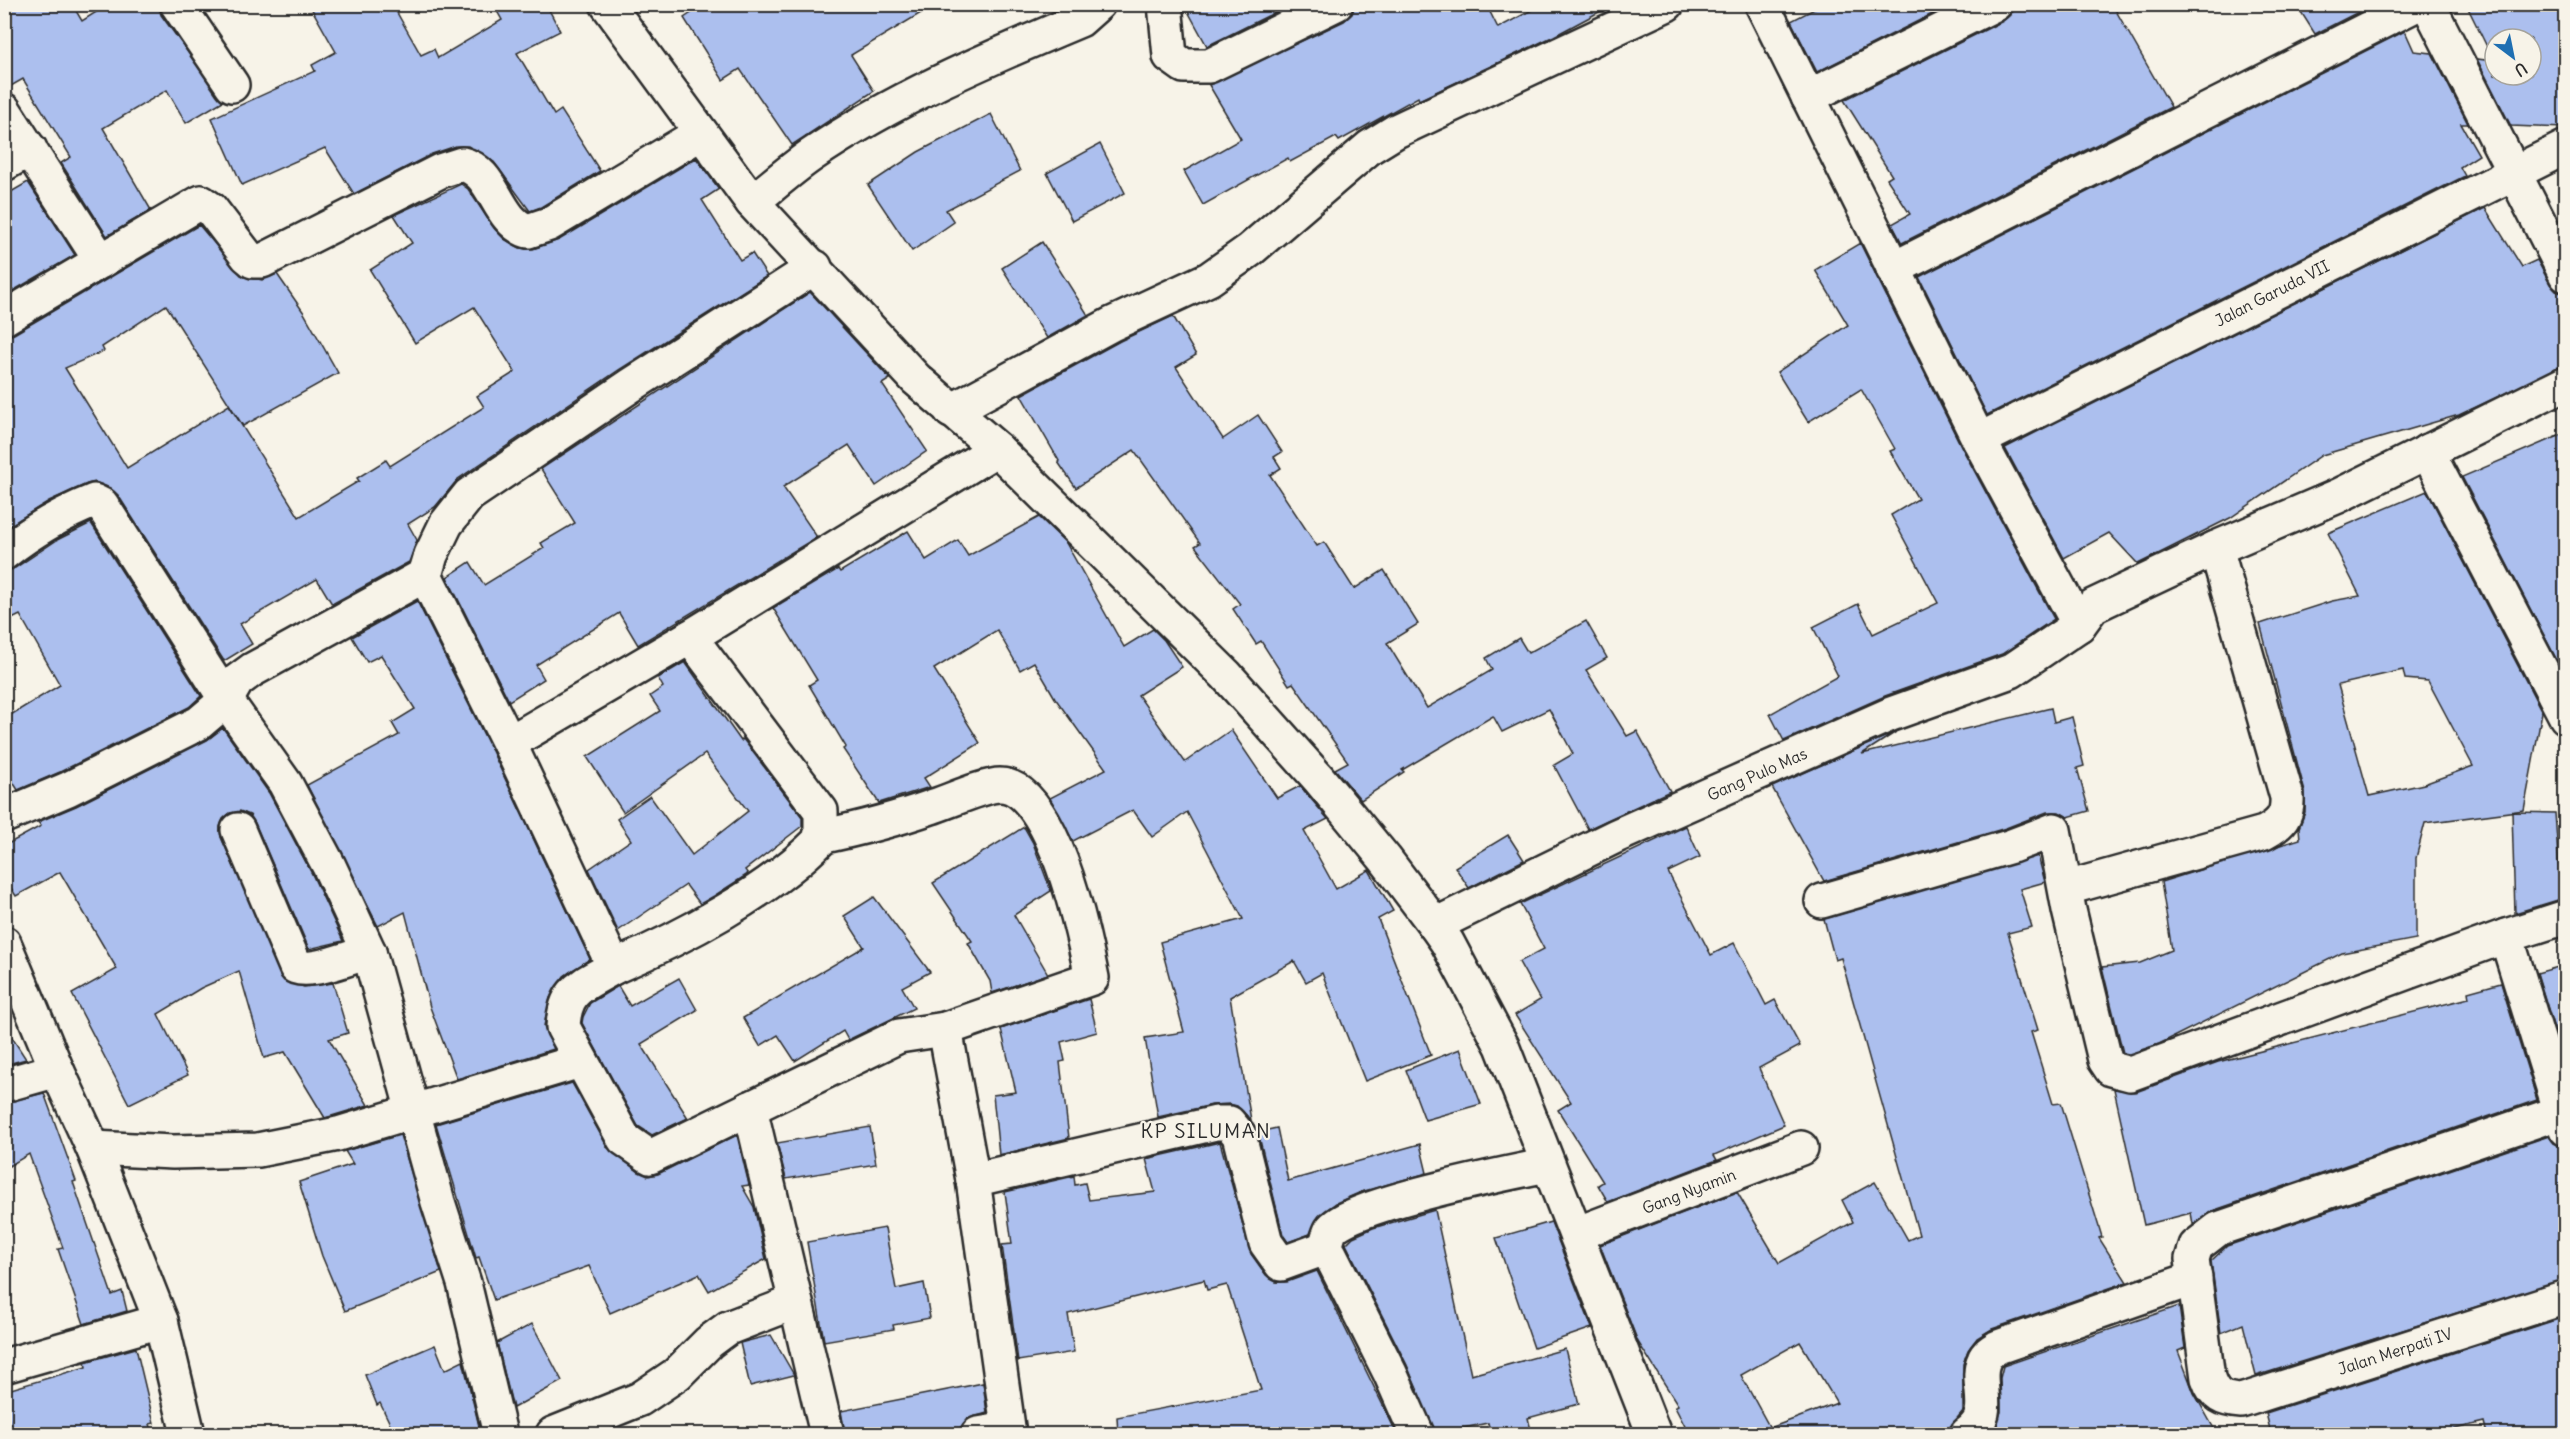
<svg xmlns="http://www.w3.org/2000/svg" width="2570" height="1439" viewBox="0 0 2570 1439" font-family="Delius,sans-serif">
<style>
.building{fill:#acbfee;stroke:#2b2b2b;stroke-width:1.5;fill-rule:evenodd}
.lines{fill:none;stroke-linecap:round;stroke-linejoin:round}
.street-casing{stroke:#2b2b2b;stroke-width:38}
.street{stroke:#f7f3e8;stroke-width:33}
.labels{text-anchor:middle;stroke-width:4.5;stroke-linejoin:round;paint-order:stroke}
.street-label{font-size:16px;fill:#2b2b2b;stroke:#f7f3e8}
.quarter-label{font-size:20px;letter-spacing:1.5px;fill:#2b2b2b;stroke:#f7f3e8}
</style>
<rect width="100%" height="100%" fill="#f7f3e8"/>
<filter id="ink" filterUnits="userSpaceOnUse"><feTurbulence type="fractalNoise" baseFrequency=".0167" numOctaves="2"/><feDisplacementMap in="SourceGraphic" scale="12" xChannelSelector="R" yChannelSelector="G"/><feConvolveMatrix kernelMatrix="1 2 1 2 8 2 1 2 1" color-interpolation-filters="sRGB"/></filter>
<g filter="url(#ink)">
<g class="building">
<path d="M4,4H72L82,21L109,4H158L161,15L223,101L186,123L167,90L103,128L151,210L107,236L61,163L71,157L23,79L4,90Z"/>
<path d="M309,4H392L421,55L434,49L438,58L502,20L493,4H546L560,31L517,53L554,115L561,110L600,171L541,207L530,211L494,162L468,146H456L432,154L354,194L325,148L242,185L212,118L315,71L312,65L336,52Z"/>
<path d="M705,4H936L851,55L874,91L792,145L740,69L723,80L684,18Z"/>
<path d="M1184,4H1292L1207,46Z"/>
<path d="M1355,4H1486L1498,28L1543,4H1614L1554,36L1419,100L1418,97L1339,141L1336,137L1290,162L1288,158L1203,205L1184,171L1241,139L1209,85L1344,21L1352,14Z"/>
<path d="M1824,4H1952L1817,72L1791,21Z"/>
<path d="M2014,4H2112L2171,107L1902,243L1892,224L1910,214L1887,179L1892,176L1844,100L2003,21L2011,14Z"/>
<path d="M2296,4H2374L2315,34Z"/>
<path d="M2466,4H2565V128L2511,126L2477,59L2494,61ZM2495,39H2531V75H2495Z"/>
<path d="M2405,31L2414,51L2432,53L2468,124H2461L2479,155L2460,167L2465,176L1987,415L1919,277Z"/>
<path d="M991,114L1020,171L946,210L954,222L912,251L868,185L918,152Z"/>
<path d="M1100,144L1125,193L1072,221L1047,173Z"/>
<path d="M696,158L719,189L702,200L740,260L752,253L767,276L619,370L458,479L435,507L408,524L417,540L409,562L332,604L317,579L240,624L252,644L224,661L118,495L110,488L95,482L87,484L49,501L4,529V337L14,334L199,225L241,275L262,280L277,274L304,313L338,373L243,426L166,305L102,347L104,351L65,368L127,468L229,405L299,517L359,481L357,478L386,460L390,466L484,407L477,396L515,372L474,307L415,343L370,270L412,243L394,215L461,184L468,189L494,228L504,239L520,248L533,249L559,240Z"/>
<path d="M28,182L75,255L4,296V196Z"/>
<path d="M2485,208L2522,267L2537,260L2550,284L2556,291L2565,294V365L2459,415L2322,455L2230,518L2138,564L2109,533L2064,558L2005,448Z"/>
<path d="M1042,242L1088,315L1047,338L1002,268Z"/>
<path d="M1860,243L1962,448L2054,619L2002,654L1885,696L1784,741L1770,714L1838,676L1813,627L1858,604L1873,634L1938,603L1891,515L1918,499L1890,451L1895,449L1861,389L1808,422L1777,372L1848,325L1815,270Z"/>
<path d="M810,292L890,379L882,384L927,451L876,486L849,445L783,487L817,537L638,645L619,613L536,665L544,679L509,701L447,577L470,562L484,585L544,548L541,543L575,523L541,469Z"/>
<path d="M1173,316L1196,355L1176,367L1223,439L1258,415L1282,452L1274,457L1281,468L1270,475L1317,546L1324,542L1354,589L1384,570L1418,624L1387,643L1427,708L1492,670L1486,658L1519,638L1528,653L1586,621L1607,658L1586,670L1627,736L1637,731L1670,791L1588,829L1554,765L1573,754L1549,709L1502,732L1493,716L1402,770L1404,772L1361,800L1335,769L1348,762L1293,683L1289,685L1261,641L1256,644L1233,609L1240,604L1195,546L1200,543L1134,450L1076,488L1058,462L1059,461L1021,395L1120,341Z"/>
<path d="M2565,433V676L2462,477Z"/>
<path d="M2427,491L2542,712L2524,810L2425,823L2416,858V939L2342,953L2159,1044L2129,1054L2123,1053L2102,967L2140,963L2172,950L2161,882L2300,839L2299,828L2305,812V792L2260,624L2332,601L2360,596L2328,533ZM2403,670L2405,679L2428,681L2473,766L2424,784L2369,796L2338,685Z"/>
<path d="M1039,517L1066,543L1124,647L1153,629L1164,640L1182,667L1138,695L1185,762L1231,730L1277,798L1300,786L1328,819L1304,831L1336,889L1369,870L1393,911L1378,919L1431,1055L1365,1081L1322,973L1306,982L1294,961L1230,997L1251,1120L1237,1106L1229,1104L1212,1105L1158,1117L1145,1038L1184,1032L1160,942L1243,919L1187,812L1152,837L1133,810L1073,841L1050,798L1106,769L1055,698L1034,662L1020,670L997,630L934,669L980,743L924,778L930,787L879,803L843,749L846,747L809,685L817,680L773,608L838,569L840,572L908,531L926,560L958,540L968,556Z"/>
<path d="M91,523L201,696L189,707L60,772L18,790L4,768V719L60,685L20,615L4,623V571L15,568L57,540Z"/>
<path d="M417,601L492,751L590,959L564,976L550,998L544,1026L554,1049L457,1079L430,1007L405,912L378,926L307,785L399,735L392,723L415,709L381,655L367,662L352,637Z"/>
<path d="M685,662L741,741L743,739L802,817V826L745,870L748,874L714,896L700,904L686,885L618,931L589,869L631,840L617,819L650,796L692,855L748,811L705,754L623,812L587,757L660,711L650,696L663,687L658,678Z"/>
<path d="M2051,708L2054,722L2072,717L2084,766L2077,768L2089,811L2068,817L2059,812H2047L2006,828L1824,881L1772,787L1896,732L1862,754Z"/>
<path d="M223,728L269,793L312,874L343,941L309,949L255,823L250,815L240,811L230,813L223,819L220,827L221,837L284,981L304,987L333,983L348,1033L329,1039L368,1105L325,1118L285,1052L264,1058L239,971L201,988L158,1014L188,1075L129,1104L72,994L117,969L60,872L16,896L4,877V846L41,826L38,822L76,806L207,740Z"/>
<path d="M2512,812L2555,813L2561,899L2515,913Z"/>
<path d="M1686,826L1700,857L1668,872L1711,955L1734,943L1766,1005L1775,1000L1800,1046L1759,1068L1784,1125L1714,1155L1717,1160L1608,1202L1598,1185L1603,1182L1558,1110L1571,1102L1515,1015L1540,1000L1519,962L1544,949L1520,904Z"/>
<path d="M1024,827L1033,843L1051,891L1014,915L1048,974L992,993L990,981L968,943L972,941L933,883Z"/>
<path d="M1508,835L1524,860L1469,888L1455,867Z"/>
<path d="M2038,856L2045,882L2020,889L2032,927L2008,933L2038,1030L2031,1032L2053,1104L2061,1103L2102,1237L2099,1238L2127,1282L1992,1329L1977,1338L1968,1350L1963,1364V1411L1949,1428V1434H1689L1675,1407L1678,1405L1638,1342L1600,1245L1737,1192L1779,1263L1853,1222L1842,1200L1875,1182L1908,1240L1919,1235L1841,958L1835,960L1824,919ZM1800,1342L1837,1403L1770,1428L1741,1375Z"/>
<path d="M874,897L930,972L902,987L914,1008L848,1040L843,1031L795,1061L778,1035L760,1046L743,1018L864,947L844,916Z"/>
<path d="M2565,965V1064L2537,973Z"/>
<path d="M679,978L697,1010L641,1044L688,1118L652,1135L638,1126L582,1023L583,1017L590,1003L618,986L630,1006Z"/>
<path d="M2501,983L2537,1100L2212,1211L2193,1224L2191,1213L2144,1225L2114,1089L2136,1092L2218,1062L2469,998L2468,992Z"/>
<path d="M1089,999L1097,1032L1061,1042L1065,1061L1060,1062L1069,1138L999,1155L993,1095L1016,1092L1001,1029Z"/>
<path d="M4,1025L26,1059L4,1065Z"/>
<path d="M1460,1049L1481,1104L1425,1120L1406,1070Z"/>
<path d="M572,1083L608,1148L639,1172L648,1176L658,1174L737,1135L749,1185L742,1186L754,1207L766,1259L709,1291L699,1274L610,1313L589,1266L494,1300L479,1257L476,1258L436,1124Z"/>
<path d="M44,1093L76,1181L73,1182L112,1295L122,1291L127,1311L84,1324L58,1249L63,1248L29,1154L4,1169V1103Z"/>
<path d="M870,1127L876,1164L786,1179L777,1143Z"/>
<path d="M1277,1128L1288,1181L1420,1144L1427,1173L1361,1192L1336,1203L1319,1216L1310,1234L1288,1242L1283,1235L1258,1132Z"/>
<path d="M400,1135L441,1272L345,1311L322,1256L299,1182L353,1164L345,1151Z"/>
<path d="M2549,1136L2554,1143L2565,1147V1279L2256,1376L2243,1324L2221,1333L2211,1261L2227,1246Z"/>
<path d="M1220,1142L1251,1254L1266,1275L1276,1282H1287L1317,1271L1397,1434H1118L1117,1417L1261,1390L1227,1285L1207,1290L1204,1280L1068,1314L1074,1352L1018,1361L1002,1245L1012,1244L1005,1192L1074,1176L1075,1185L1085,1183L1089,1200L1155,1192L1146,1159Z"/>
<path d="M1435,1210L1471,1375L1565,1349L1579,1404L1528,1418L1532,1434H1491L1488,1423L1435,1434L1407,1365L1346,1244L1353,1237L1373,1228Z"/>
<path d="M1551,1222L1592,1328L1534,1348L1496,1238Z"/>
<path d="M885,1228L896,1289L924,1283L930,1318L893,1325L894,1329L824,1341L807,1242Z"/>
<path d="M2179,1306L2185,1348L2178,1351L2194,1393L2217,1434H1993L2001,1412L2000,1378L2003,1366Z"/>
<path d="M2565,1317V1434H2487L2484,1422L2434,1434H2271L2266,1413Z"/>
<path d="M532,1324L562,1381L513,1408L497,1343Z"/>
<path d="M771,1335L794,1375L750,1386L740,1343Z"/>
<path d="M435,1345L445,1370L463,1361L481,1434H395L380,1403L377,1405L365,1375Z"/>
<path d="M136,1348L154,1423L150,1424L153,1434H13L4,1403V1391L86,1367L85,1362Z"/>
<path d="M983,1383L987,1413L967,1419L960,1428L928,1434H845L841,1411Z"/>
</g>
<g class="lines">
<g class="street-casing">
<g id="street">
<path d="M177,4L232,85"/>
<path d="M607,4L752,202L916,379L997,449L1226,675L1319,779L1385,859L1435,925L1447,942L1502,1046L1654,1434"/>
<path d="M1165,4L1170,56L1184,66H1209L1336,4"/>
<path d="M1762,4L1979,440L2079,625"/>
<path d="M2428,4L2566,275"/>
<path d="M1808,97L1995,4"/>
<path d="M4,110L101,261"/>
<path d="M4,164L30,149"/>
<path d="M752,202C771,187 790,170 810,156C893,99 987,59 1080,20L1098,4"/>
<path d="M815,267L630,386L469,495L446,524L431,555L425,575L509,743L614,967C583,986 565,987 563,1027L624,1139L650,1157L899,1036L945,1029L1092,978C1084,937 1053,785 1000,785C985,785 947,802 931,807C894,820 858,829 820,837"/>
<path d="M1893,269L2417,4"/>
<path d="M4,318L201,202L211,209L247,256L253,261H262L440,171L462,164C495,171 496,221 528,231L549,224L701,133"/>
<path d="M951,411L1112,324L1209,279L1250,250L1370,147L1396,131L1667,4"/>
<path d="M1979,440L2566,147"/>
<path d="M2427,451L2566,717"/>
<path d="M4,553C32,531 61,514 94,501L102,505L226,700L285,783L329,866L369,952L438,1202L464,1283L500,1434"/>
<path d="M509,743L690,637L997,449"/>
<path d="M4,816L68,789L199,723L226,700L237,681L252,670L425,575"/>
<path d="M238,830L296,967C313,973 351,957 369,952"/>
<path d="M2067,888L2264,833C2281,824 2288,816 2287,797L2216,548"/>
<path d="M1822,901L2012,846L2054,830L2069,910L2105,1060L2111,1069L2130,1074L2506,936L2566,917"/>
<path d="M1435,925L1616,836L1891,714L2011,671L2079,625L2093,606L2216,548L2338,496L2566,383"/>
<path d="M2506,936L2566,1129"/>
<path d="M4,943L57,1070L93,1148L161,1321L188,1434"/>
<path d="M614,967C682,938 769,892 821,839V811L690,637"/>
<path d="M945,1029L973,1180L1009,1434"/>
<path d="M4,1085L57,1070"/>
<path d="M750,1108L827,1434"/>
<path d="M2561,1112L2218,1229L2196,1246L2192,1259L2208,1378C2214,1396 2223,1400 2241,1401L2566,1297"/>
<path d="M93,1148L173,1152L258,1150L338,1134L580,1061"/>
<path d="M973,1180L1216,1123H1229L1239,1135L1266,1243L1281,1264L1325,1248L1330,1254L1390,1373L1417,1434"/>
<path d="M1576,1234L1801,1148"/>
<path d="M1325,1248C1327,1242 1328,1235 1331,1230C1347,1205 1513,1172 1548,1165"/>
<path d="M4,1366L161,1321"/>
<path d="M553,1434L640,1399L677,1374L709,1342L728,1328L795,1302"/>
<path d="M978,1434L1008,1429"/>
<path d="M1967,1434C1997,1414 1973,1383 1984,1360C1986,1354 1993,1350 1998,1347L2195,1278"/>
</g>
</g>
<use href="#street" class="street"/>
</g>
</g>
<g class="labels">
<g class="street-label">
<text transform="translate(2272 293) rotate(-27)" y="6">Jalan Garuda VII</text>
<text transform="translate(1757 774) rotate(-24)" y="6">Gang Pulo Mas</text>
<text transform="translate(1689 1191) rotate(-21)" y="6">Gang Nyamin</text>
<text transform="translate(2395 1351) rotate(-18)" y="6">Jalan Merpati IV</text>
</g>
<g class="quarter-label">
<text x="1206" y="1138">KP SILUMAN</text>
</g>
</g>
<rect width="2570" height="1439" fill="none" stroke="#f7f3e8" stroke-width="24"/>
<rect x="12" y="12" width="2546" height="1415" fill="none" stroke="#2b2b2b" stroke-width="2" filter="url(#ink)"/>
<g transform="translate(2513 57) rotate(148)"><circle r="28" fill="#f7f3e8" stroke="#a5a39c" stroke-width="1.5"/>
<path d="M0-4.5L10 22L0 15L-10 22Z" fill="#1f6fb2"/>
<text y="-9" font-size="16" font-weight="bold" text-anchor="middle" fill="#2b2b2b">U</text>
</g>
</svg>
